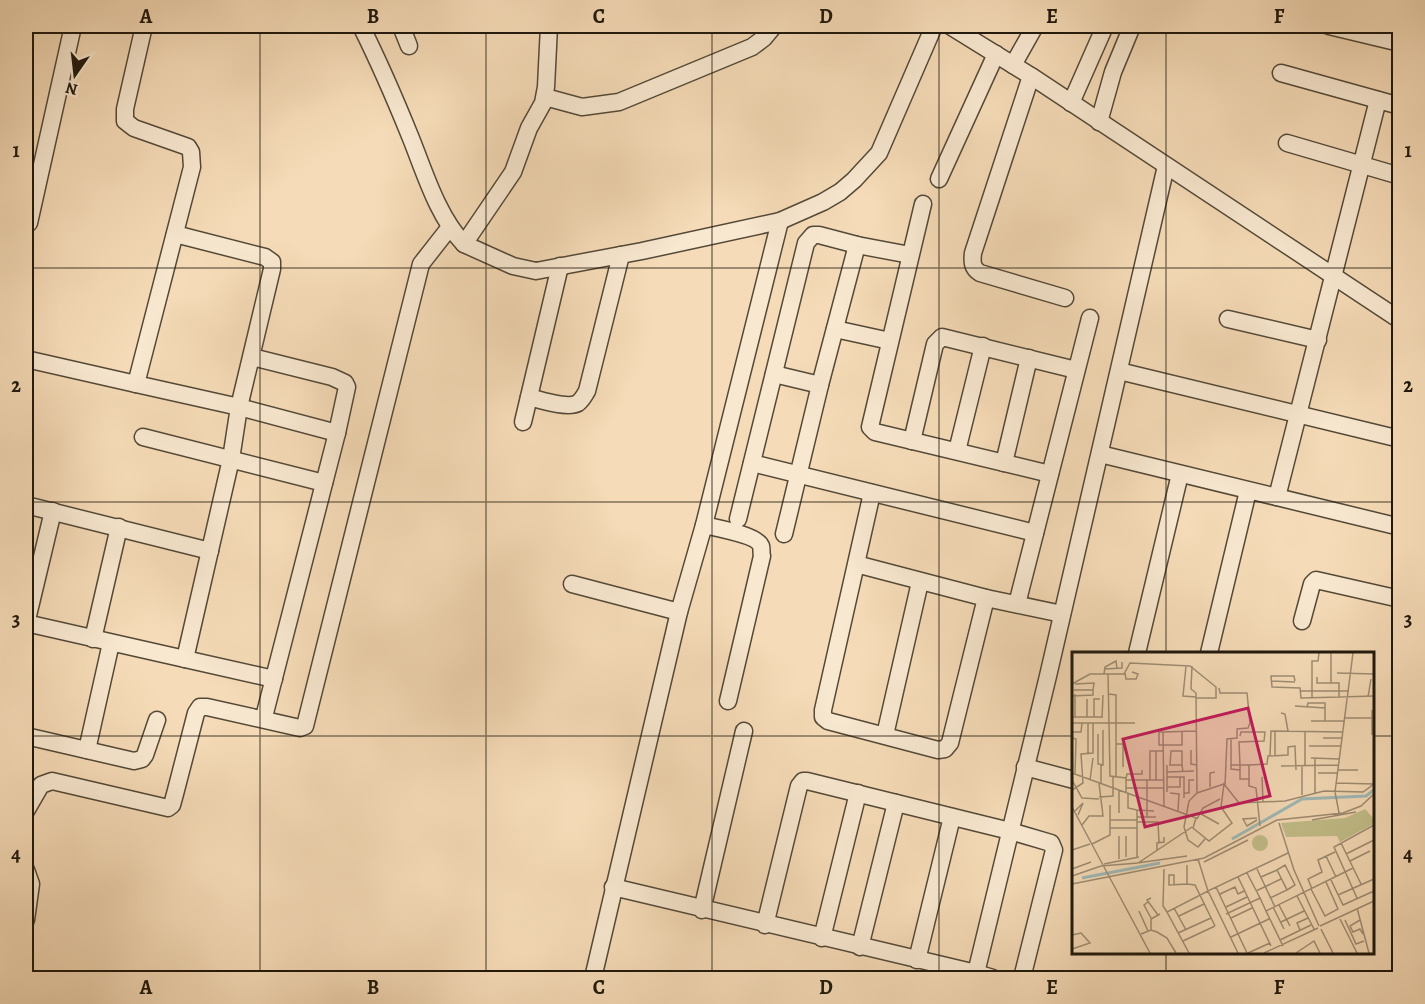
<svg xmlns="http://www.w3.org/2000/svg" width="1425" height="1004" viewBox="0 0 1425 1004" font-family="Alegreya,serif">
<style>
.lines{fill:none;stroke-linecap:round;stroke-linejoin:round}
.minor-casing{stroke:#544938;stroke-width:19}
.minor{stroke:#f8e8d0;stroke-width:16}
.grid{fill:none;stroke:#1f180d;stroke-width:1.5;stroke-opacity:0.55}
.inset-river{fill:none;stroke:#9fb9b7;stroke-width:3}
.inset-road{fill:none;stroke:#9f8d73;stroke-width:1.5}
.view{fill:#c2185b;fill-opacity:0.15;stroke:#c2185b;stroke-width:3}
.inset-edge{fill:none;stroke:#1f180d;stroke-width:3}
.neatline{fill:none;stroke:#1f180d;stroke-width:2}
.grid-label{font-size:20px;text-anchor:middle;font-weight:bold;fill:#1f180d}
</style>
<rect width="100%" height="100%" fill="#f5dbb7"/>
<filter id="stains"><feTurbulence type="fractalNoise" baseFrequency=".00333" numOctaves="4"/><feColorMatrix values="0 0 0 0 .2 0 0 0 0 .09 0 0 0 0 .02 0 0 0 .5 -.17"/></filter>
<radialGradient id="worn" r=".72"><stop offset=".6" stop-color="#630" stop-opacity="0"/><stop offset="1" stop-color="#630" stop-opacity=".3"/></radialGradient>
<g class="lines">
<g class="minor-casing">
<g id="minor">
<path d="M361,26C379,62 395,99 410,136C425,173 437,215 464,244L513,172L529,128L543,103L546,87L549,26"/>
<path d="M401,26L409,46"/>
<path d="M950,26L1031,76L1400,320"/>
<path d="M1329,26L1400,43"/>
<path d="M1013,65L1035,26"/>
<path d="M1281,73L1400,106"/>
<path d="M1031,76L973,253C972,262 972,268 980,273L1065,298"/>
<path d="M545,97L582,107L619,102L752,47L764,38L774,26"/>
<path d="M1071,103L1105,26"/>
<path d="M1099,122L1113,72L1130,31"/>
<path d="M1287,143L1400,176"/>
<path d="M939,179L996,54"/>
<path d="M923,204L870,427L875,432L1050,474"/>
<path d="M29,223L73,26"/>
<path d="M175,234L265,257L272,262V269L239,407L337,433"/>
<path d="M464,244L513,266L536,271L642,251L780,221L823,202L840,192L854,180L879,153L934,26"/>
<path d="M1228,319L1318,340"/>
<path d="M835,329L890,341"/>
<path d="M252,357L332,377L345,383L347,387L337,433L265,713"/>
<path d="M26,359L136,384"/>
<path d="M1119,371L1400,439"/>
<path d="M774,374L820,385L857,245L910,255"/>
<path d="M529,397C540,400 568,409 578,403C582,400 584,396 587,391L621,255"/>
<path d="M523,422L560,266"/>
<path d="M143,437L324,483"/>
<path d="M912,441L935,344L942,337L1076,370"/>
<path d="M957,451L983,346"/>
<path d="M1100,454L1400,527"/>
<path d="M752,463L1035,533"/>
<path d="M1004,463L1029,358"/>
<path d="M1277,497L1378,100"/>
<path d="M26,505L210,551"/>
<path d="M738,519L806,243L813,235H819L857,245"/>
<path d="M704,525C716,528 757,535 761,546C762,549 761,553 762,556L728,701"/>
<path d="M784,534L820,385"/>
<path d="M856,564L986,598L950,743L945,749L938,750L828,721L823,717V710L872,493"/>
<path d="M572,584L679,612"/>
<path d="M986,598L1062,614"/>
<path d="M1017,604L1090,318"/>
<path d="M1302,621L1312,584L1316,580L1400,599"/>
<path d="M26,623L185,659L231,459L239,407L136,384L192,167L191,152L188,147L134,128L125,121V109L144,26"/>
<path d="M26,624L53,511"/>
<path d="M93,639L119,527"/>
<path d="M1137,653L1180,474"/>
<path d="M1209,653L1248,491"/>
<path d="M185,659L274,679"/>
<path d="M885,735L920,582"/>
<path d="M26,736L134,761L142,759L145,755L157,720"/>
<path d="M87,750L111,643"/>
<path d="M1025,767L1074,780"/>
<path d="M26,811L41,785L52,781L168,808L172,805L175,794L196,713L200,707H207L300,728L305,726L421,264L450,227"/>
<path d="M26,870L31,884L26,920"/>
<path d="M613,887L976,973L1048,676L1166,166"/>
<path d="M702,910L744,731"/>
<path d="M765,925L799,786L803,781H807L1010,831L1051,843L1054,850L1022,978"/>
<path d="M822,938L858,793"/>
<path d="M860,947L896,803"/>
<path d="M917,960L952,817"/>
<path d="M976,973L993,978"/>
<path d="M593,978L679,612L704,525L780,221"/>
</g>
</g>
<use href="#minor" class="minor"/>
</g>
<path class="grid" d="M260,26V978M486,26V978M712,26V978M939,26V978M1166,26V653M26,268H1400M26,502H1400M26,736H1074M1372,736H1400M1166,952V978"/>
<g transform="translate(1072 652)">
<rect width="302" height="302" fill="#f5dbb7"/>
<path d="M293,157L301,166V172L268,190L265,184L214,185L209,171L273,166Z" fill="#c2be8a"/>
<path d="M180 191a8 8 0 1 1 16 0a8 8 0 1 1-16 0Z" fill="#c2be8a"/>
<path class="inset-river" d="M160,187L230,147L294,144L302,138M10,226L88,211"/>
<path class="inset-road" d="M114,14L111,44L124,45M120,14L119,37L124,41L125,141M32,17L50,16V10M53,21L54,27H64L66,22L60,20M265,21L302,22M32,22L33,15L44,9L45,17M36,22L37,71M245,25V31H267V45L302,44M199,29L223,30M223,29L222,24H199L200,35L228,36L229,46L267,45M259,31V1M0,32L18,22H52L58,11L118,14L144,35V46H124M3,32L22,31L21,38M147,36L148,41H175L178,71L176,76L165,77V86L155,87L153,134M229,39H277M3,42V65M37,42L44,43V125M0,44L21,43V38H2M296,45L299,27M240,46V9H246L247,1M223,54L253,56M235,55L236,51H253V69M209,61L213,62L216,79M0,65H30M15,65V47M22,65V47H28M30,66L31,43M273,66H302M239,69H272M0,71H63M37,71L38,124L54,126V141M203,79V104M0,80H9L10,71M91,80H87V93H110V79M26,82V112L31,113V78M300,83V58M168,84L169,80H193L192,89L167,90L168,113H177V134L184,136L188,174M0,86L4,87L3,122M251,86H270M159,87V117L168,118M44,92H51V115M237,94H269M119,98V112L125,113M84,99V128M16,101V71M198,104L199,79L271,80M239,106L267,107M110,113H98L99,99H110V113L111,120M159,113H168V127H177M177,113L195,112L196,104L216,103V95L223,94L224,118M233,113V79M209,114L267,113M266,118H286M95,120L122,119M0,121L124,166L121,176L137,189L160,171L149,155L152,132L167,151L213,149L252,139L291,140L302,132M246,121H265M95,125H112V146M190,125L191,150M54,126L55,122H70V118M0,128L10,146L27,147M18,128L21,106M54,128H91M78,128V99H91M264,131L302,132M29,132V113M95,135H108V125M138,135V121L143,120M54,136H92M0,138L11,131L9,102L21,101V71M95,140V113M98,141L107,142L106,159M112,141H117V128H122M243,141V106M56,142V156L65,158M230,143V113M27,145L41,144V125M0,155L78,301M92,155L91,80L125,79M3,159L11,151L6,163M47,161V138M267,161L263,140L281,1M129,162L147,172M65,165H84M75,165V128M185,166L171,167L175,174L185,168M125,167L131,156L148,147M38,168H65M240,168L284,160M65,170H86L87,190M207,171L222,218L247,274M10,173L17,164H31L27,131M38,176H65M47,184V207M54,184V205M133,187L126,195L116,188L112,175L117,149L125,141L152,132M269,191L289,232M20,192L38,183V153M0,198L18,192M85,199V191L92,190V185M274,202L302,188M254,204L264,225M65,205V158L82,159M126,207L136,239L216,201M278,209L298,199M132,210L176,188M65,211L115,204M32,212L67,205M0,217L19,210M92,217L91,254L95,260M185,217L203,255M205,218L213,213L223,233L215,238M175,221L188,246M0,224L29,214L66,211L120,175M166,225L199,294M189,225L205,218L215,238L198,246M259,228L271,253L302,239M0,232L132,206L205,168L271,161L289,154L302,142M115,232L123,233L143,274M102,233V223H97V233L115,232V213M144,235L175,301M239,237L253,264L266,257L254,230M240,237L236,227L250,220L246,208L263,200M184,239L209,227M148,242L163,235L166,242L172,239M266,243L302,227M225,244L242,277M79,246L75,248L86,263M285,246L262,195L302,173M76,250L72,253L79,266M207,253L218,274M154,255L175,245M201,255L212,277M102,256L114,278M285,256L297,301M67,259L76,279M154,262L188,246L194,259M107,264L132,252M159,266L180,256M268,267L285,301M273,268L284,292L292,289M288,268L278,274L281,280L288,277L291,282M209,270L232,259M248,274L302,249M249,277L261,301M79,278V267L88,262M228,278L225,271L236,266M106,281L139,266M69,282L79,278L85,280L95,286L104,301M0,283L9,281L18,291L0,297M159,285L197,267M208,288L239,273M111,289L143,274M211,294L194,259L281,216M117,301L95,260L136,239L166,301M176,301L198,291M192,301L246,276M224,301L242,289L248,301"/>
<path class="view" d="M176,56L198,144L73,175L51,87Z"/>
<rect width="302" height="302" class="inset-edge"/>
</g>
<rect width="1425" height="1004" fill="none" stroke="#f5dbb7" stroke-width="66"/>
<g transform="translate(75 75) rotate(194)" stroke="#f8e8d0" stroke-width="4.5" paint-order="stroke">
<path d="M0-4.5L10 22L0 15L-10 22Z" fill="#1f180d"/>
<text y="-9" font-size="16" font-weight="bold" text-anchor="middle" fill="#1f180d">N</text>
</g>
<rect x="33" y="33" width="1359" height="938" class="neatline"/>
<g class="grid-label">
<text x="146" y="23">A</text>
<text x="373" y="23">B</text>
<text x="599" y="23">C</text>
<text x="826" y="23">D</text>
<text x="1052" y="23">E</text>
<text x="1279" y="23">F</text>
<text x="16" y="157">1</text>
<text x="1408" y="157">1</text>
<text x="16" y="392">2</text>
<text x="1408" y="392">2</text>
<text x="16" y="626">3</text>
<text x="1408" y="626">3</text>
<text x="16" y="861">4</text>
<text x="1408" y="861">4</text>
<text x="146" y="994">A</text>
<text x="373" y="994">B</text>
<text x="599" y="994">C</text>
<text x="826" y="994">D</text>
<text x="1052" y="994">E</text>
<text x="1279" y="994">F</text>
</g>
<rect width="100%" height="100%" filter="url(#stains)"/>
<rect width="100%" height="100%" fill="url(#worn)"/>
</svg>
